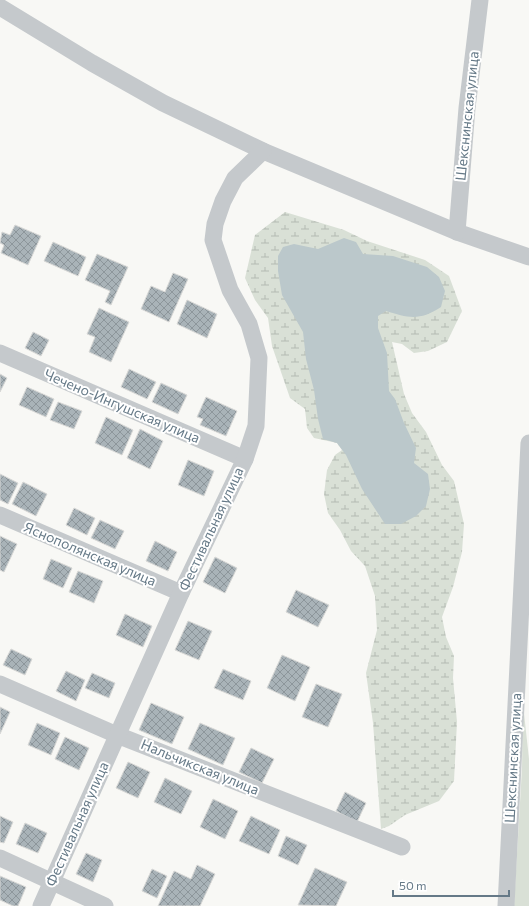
<svg xmlns="http://www.w3.org/2000/svg" width="529" height="906" viewBox="0 0 529 906" font-family="Commissioner,sans-serif">
<style>
.green{fill:#d9e0d6}
.wetland{fill:url(#wetland-marsh)}
.water{fill:#bbc8cb}
.building{fill:url(#building-cross-hatch);stroke:#d9d9d7}
.lines{fill:none;stroke-linecap:round;stroke-linejoin:round}
.minor{stroke:#c5c9cc;stroke-width:17}
.labels{text-anchor:middle;stroke-width:4;stroke-linejoin:round;paint-order:stroke}
.street-label{font-size:14px;fill:#657987;stroke:#fff}
</style>
<defs>
<pattern id="wetland-marsh" width="20" height="14" patternUnits="userSpaceOnUse"><rect width="20" height="14" fill="#d9e0d6"/><path d="M1 5h8M5 5V1M11 12h8M15 12V8" fill="none" stroke="#b4bab3"/></pattern>
<pattern id="building-cross-hatch" width="8" height="8" patternUnits="userSpaceOnUse"><rect width="8" height="8" fill="#a9b3b8"/><path d="M0 0l8 8M0 8l8-8" fill="none" stroke="#8d969b"/></pattern>
</defs>
<rect width="100%" height="100%" fill="#f8f8f5"/>
<path class="green" d="M523,704L529,759V906H514L522,768Z"/>
<path class="wetland" d="M285,212L344,230L367,241L425,260L449,276L462,311L447,342L428,351L414,353L402,344L392,342L404,394L412,413L426,432L442,465L454,481L464,524L462,552L453,587L442,617L446,637L454,656L453,678L457,722L454,781L439,801L405,815L389,826L381,829L373,723L366,673L377,630L375,596L365,566L351,551L340,530L328,513L324,494L327,470L335,455L342,450L337,443L314,438L307,428L305,409L290,398L272,346L268,318L255,300L245,278L255,235Z"/>
<path class="water" d="M344,238L356,242L363,254L393,256L427,267L439,277L445,291L441,307C420,321 408,318 386,311L378,316V328L387,353L389,391L395,399L404,423L416,448L414,463L428,474L430,489L426,506L416,516L401,524H385L362,489L346,455L337,443L323,439L318,419L314,390L306,359L303,332L282,295L278,271V256L283,247L294,244L318,249Z"/>
<g class="building">
<path d="M15,225L41,236L28,265L1,253L4,245L0,243L2,232L10,235Z"/>
<path d="M53,242L86,257L78,276L44,261Z"/>
<path d="M97,254L128,267L111,305L105,302L110,291L85,280Z"/>
<path d="M173,273L188,279L169,322L141,309L151,286L165,292Z"/>
<path d="M187,300L217,314L207,338L177,324Z"/>
<path d="M99,308L129,322L111,362L89,352L95,337L87,334Z"/>
<path d="M33,332L49,340L41,356L25,348Z"/>
<path d="M129,369L156,382L147,399L121,387Z"/>
<path d="M0,374L7,378L0,392Z"/>
<path d="M161,383L187,395L178,414L152,402Z"/>
<path d="M27,387L54,399L46,417L19,405Z"/>
<path d="M206,397L237,411L226,436L200,425L203,419L197,417Z"/>
<path d="M58,402L82,411L74,429L50,420Z"/>
<path d="M106,417L133,430L122,455L95,443Z"/>
<path d="M140,429L163,441L150,469L127,458Z"/>
<path d="M188,460L214,471L204,496L178,485Z"/>
<path d="M0,474L18,483L8,504L0,500Z"/>
<path d="M23,482L47,494L36,516L12,504Z"/>
<path d="M74,508L95,518L87,535L66,525Z"/>
<path d="M100,520L124,531L115,549L91,538Z"/>
<path d="M0,536L17,544L4,572L0,570Z"/>
<path d="M155,541L177,552L168,571L146,561Z"/>
<path d="M215,557L237,568L225,593L203,582Z"/>
<path d="M51,559L72,568L63,588L43,579Z"/>
<path d="M78,571L103,581L94,603L69,592Z"/>
<path d="M296,590L329,605L318,627L286,612Z"/>
<path d="M125,614L152,626L143,647L116,635Z"/>
<path d="M188,621L212,631L199,660L175,650Z"/>
<path d="M11,649L32,659L25,675L3,665Z"/>
<path d="M282,655L310,667L295,701L267,688Z"/>
<path d="M223,669L251,681L243,700L214,688Z"/>
<path d="M66,671L85,680L76,701L56,691Z"/>
<path d="M92,673L115,683L109,698L85,688Z"/>
<path d="M316,684L342,694L328,727L302,717Z"/>
<path d="M151,703L184,717L172,744L139,730Z"/>
<path d="M0,707L10,712L0,734Z"/>
<path d="M37,723L60,733L51,755L28,745Z"/>
<path d="M200,723L235,738L223,765L188,749Z"/>
<path d="M65,737L89,748L79,770L55,759Z"/>
<path d="M251,748L274,759L262,783L239,772Z"/>
<path d="M128,762L150,772L138,798L116,788Z"/>
<path d="M165,778L192,791L181,814L154,802Z"/>
<path d="M345,792L366,803L357,822L336,811Z"/>
<path d="M213,799L238,811L225,839L200,827Z"/>
<path d="M0,816L13,822L4,843L0,842Z"/>
<path d="M251,816L280,830L269,854L239,841Z"/>
<path d="M25,823L47,833L38,853L16,844Z"/>
<path d="M286,836L307,845L298,865L278,856Z"/>
<path d="M86,853L102,860L93,882L76,874Z"/>
<path d="M197,865L215,874L200,906H158L174,871L191,879Z"/>
<path d="M315,868L347,882L336,906L298,905Z"/>
<path d="M152,869L167,876L157,898L142,891Z"/>
<path d="M0,876L26,887L18,906H13L0,900Z"/>
</g>
<g class="lines">
<g class="minor">
<path d="M0,7L92,63L163,103L263,151L457,232L529,257"/>
<path d="M457,232L467,108L480,0"/>
<path d="M0,353L245,459"/>
<path d="M0,515L181,593"/>
<path d="M0,684L117,735L402,847"/>
<path d="M0,858L105,906"/>
<path d="M41,906L181,593L245,459L256,426L259,358L249,324L230,290L213,240L215,224L223,201L235,178L263,151"/>
<path d="M506,906L529,443"/>
</g>
</g>
<g class="labels">
<g class="street-label">
<text transform="translate(467 116) rotate(-84)" y="5">Шекснинская улица</text>
<text transform="translate(122 406) rotate(23)" y="5">Чечено-Ингушская улица</text>
<text transform="translate(211 529) rotate(-65)" y="5">Фестивальная улица</text>
<text transform="translate(90 554) rotate(23)" y="5">Яснополянская улица</text>
<text transform="translate(513 758) rotate(-87)" y="5">Шекснинская улица</text>
<text transform="translate(200 767) rotate(22)" y="5">Нальчикская улица</text>
<text transform="translate(77 824) rotate(-66)" y="5">Фестивальная улица</text>
</g>
</g>
<path d="M393 890v6h116v-6" fill="none" stroke="#657987" stroke-width="2"/>
<text x="399" y="890" font-size="12" fill="#657987" stroke="#ffffff" stroke-width="3" paint-order="stroke">50 m</text>
</svg>
